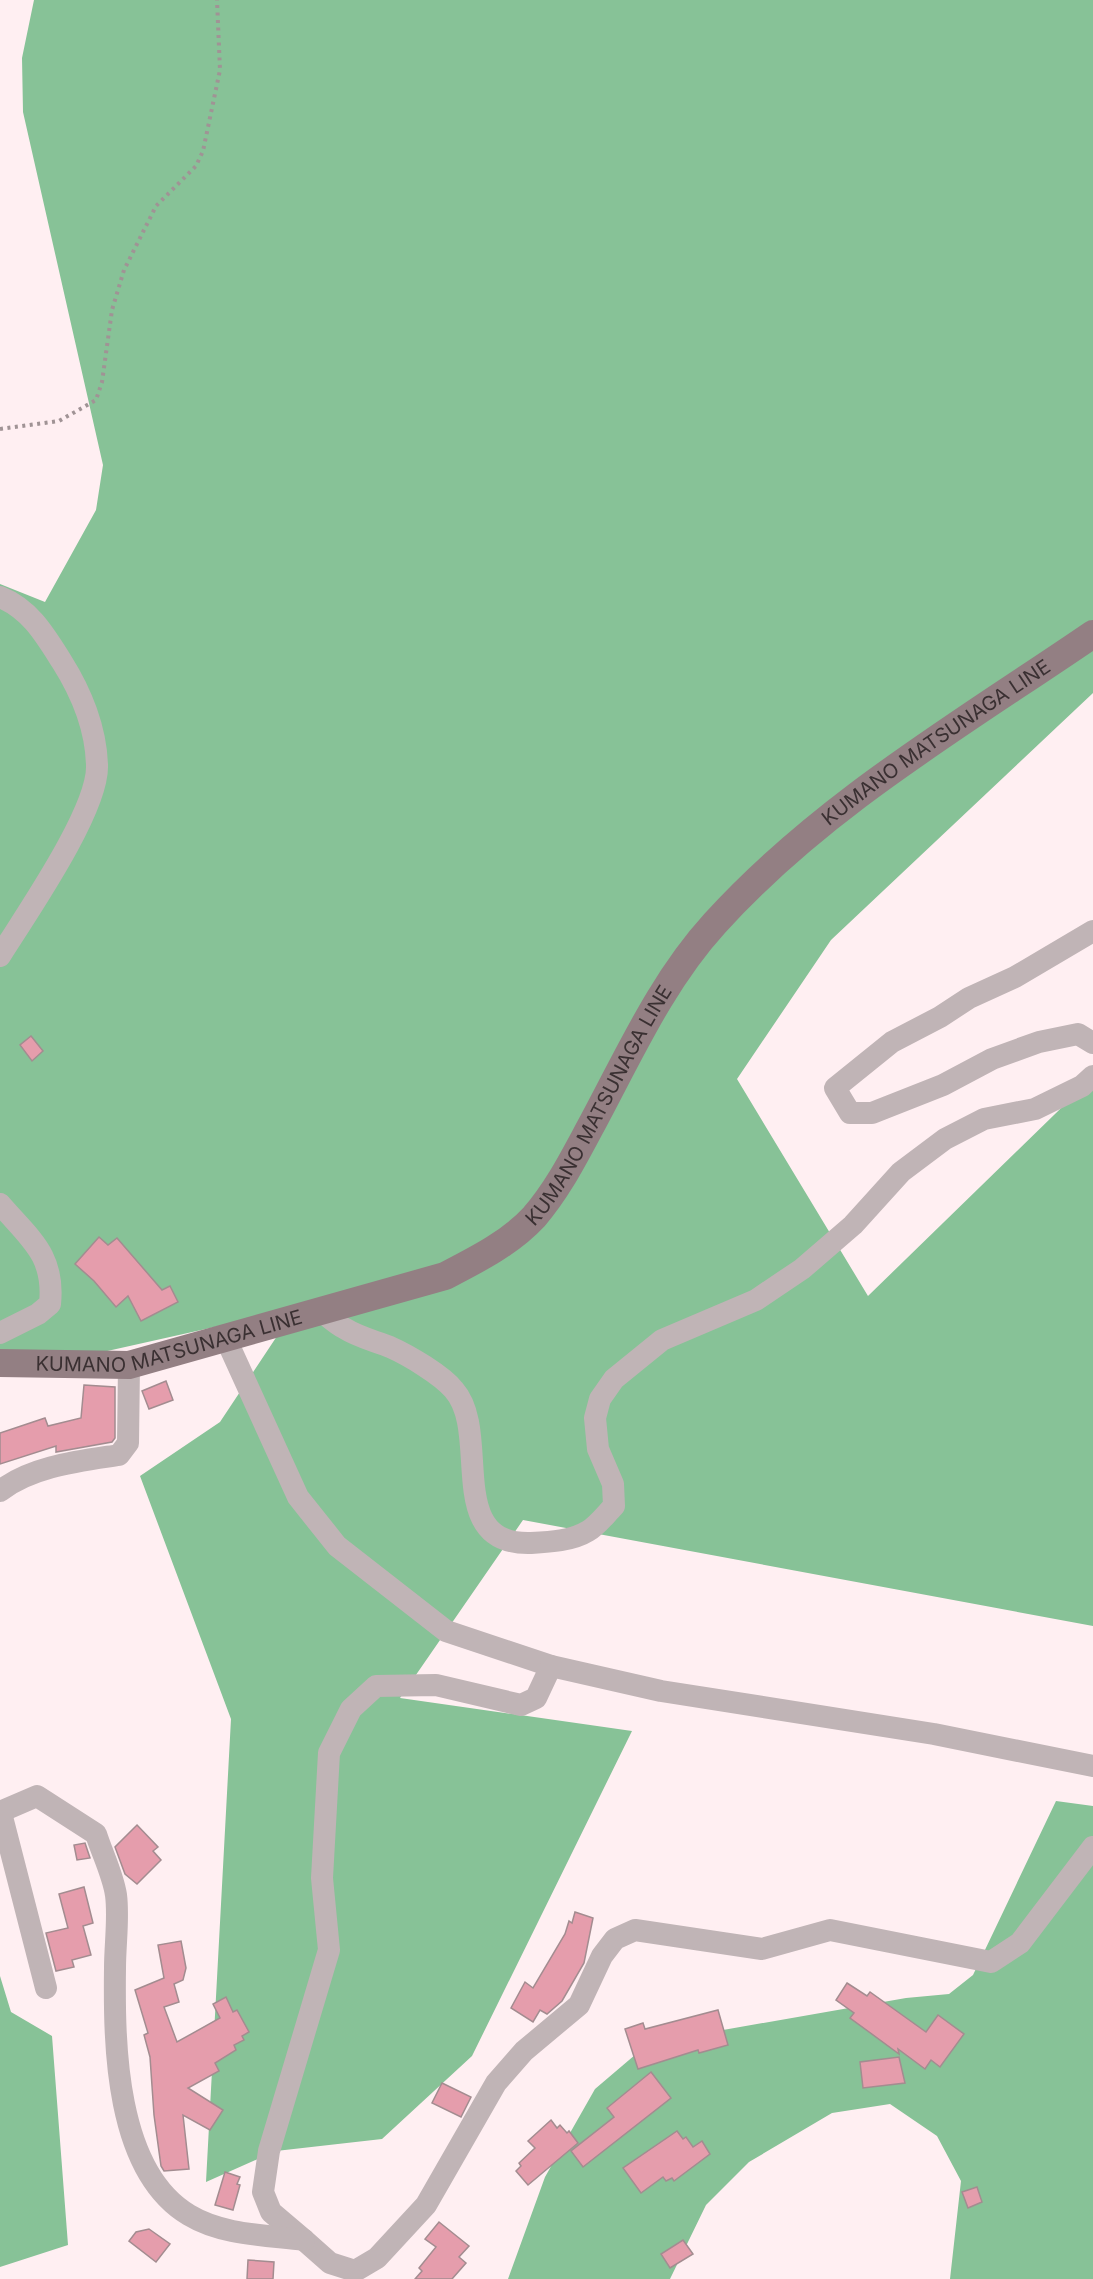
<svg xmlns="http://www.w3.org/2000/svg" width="1093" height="2279" viewBox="0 0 1093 2279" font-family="Inter,sans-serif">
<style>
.forest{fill:#87c297}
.building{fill:#e59dac;stroke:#a38c90;stroke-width:1.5}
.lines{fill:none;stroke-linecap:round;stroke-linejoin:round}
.path{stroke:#a09395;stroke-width:4;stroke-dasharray:3 4.5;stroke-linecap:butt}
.minor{stroke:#c0b4b6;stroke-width:22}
.major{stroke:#937f83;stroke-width:28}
.labels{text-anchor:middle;stroke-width:5;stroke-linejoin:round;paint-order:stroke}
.street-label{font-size:20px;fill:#3a3032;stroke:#fff}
</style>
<rect width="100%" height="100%" fill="#ffeff2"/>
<g class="forest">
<path d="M34,0H1093V693L831,940L737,1079L868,1296L1093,1077V1626L523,1520L400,1698L632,1731L472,2056L382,2139L276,2151L206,2182L231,1719L140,1476L220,1422L295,1309L76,1358L0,1356V584L45,602L96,510L103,465L23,112L22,58Z"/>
<path d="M1056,1801L1093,1806V2279H950L961,2181L937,2136L890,2104L832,2113L749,2162L706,2205L670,2279H508L545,2177L595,2089L649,2043L906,1998L949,1994L973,1975Z"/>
<path d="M0,1976L11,2012L52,2036L68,2245L0,2267Z"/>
</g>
<g class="building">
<path d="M31,1036L43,1051L32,1061L20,1045Z"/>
<path d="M99,1237L108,1245L117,1238L162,1290L170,1286L178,1302L141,1321L128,1296L116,1307L94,1281L75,1264Z"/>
<path d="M166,1381L173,1400L149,1409L142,1391Z"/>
<path d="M84,1385L115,1387V1438L112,1442L56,1452V1446L0,1464V1433L45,1418L48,1426L81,1418Z"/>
<path d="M137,1825L158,1847L153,1851L161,1860L137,1884L125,1874L115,1847Z"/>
<path d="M85,1843L90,1858L77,1860L74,1845Z"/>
<path d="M84,1887L93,1923L83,1926L91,1955L72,1960L74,1967L56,1971L46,1933L68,1928L59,1894Z"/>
<path d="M575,1912L593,1918L584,1963L562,2001L547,2014L540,2010L533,2022L511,2008L525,1982L533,1988L565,1934L569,1921L572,1923Z"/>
<path d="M181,1941L186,1968L183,1980L174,1984L179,2002L164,2007L177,2042L220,2018L213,2004L226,1997L233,2012L237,2010L249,2032L242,2036L244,2040L234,2045L236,2050L215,2063L219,2071L188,2088L223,2110L210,2130L183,2115L189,2169L164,2171L161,2166L154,2115L150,2057L144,2035L148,2033L135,1990L164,1978L158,1945Z"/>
<path d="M847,1983L867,1996L870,1992L926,2032L938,2015L964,2034L940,2067L931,2060L925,2069L898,2049L899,2054L850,2018L854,2013L836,2000Z"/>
<path d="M718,2010L728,2045L699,2053L698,2050L638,2069L625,2029L643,2023L645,2029Z"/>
<path d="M899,2057L905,2083L863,2088L860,2062Z"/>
<path d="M651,2072L671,2098L583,2167L571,2151L614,2117L607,2108Z"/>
<path d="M442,2083L471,2097L461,2117L432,2103Z"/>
<path d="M551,2120L557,2128L560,2125L567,2133L569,2131L578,2143L528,2185L516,2171L521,2166L519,2163L535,2148L528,2141Z"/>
<path d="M677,2131L683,2139L686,2137L693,2147L702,2141L710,2154L674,2181L672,2178L666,2181L663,2177L641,2193L623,2168Z"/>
<path d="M225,2172L240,2177L237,2184L240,2185L233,2210L215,2205Z"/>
<path d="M977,2187L982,2202L968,2208L962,2192Z"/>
<path d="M439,2222L469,2246L459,2257L466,2263L452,2279H415L422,2271L419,2268L436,2247L425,2239Z"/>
<path d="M149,2229L170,2244L156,2262L129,2241L136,2232Z"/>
<path d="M683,2240L693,2254L670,2268L661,2254Z"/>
<path d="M248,2260L274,2262L273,2279H247Z"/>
</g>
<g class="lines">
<path class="path" d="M0,429L59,421L96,400L102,382L112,310L124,270L156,206L196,166L203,151L220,70L217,0"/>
<g class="minor">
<path d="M0,597C30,609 45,635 62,662C81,692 96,729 97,765C99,810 25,916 0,956"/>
<path d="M1093,931L1015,977L969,998L940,1017L892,1042L835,1088L850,1113H872L943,1085L992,1059L1039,1042L1078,1034L1093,1043"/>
<path d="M0,1204C30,1239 55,1255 50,1304L38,1314L0,1333"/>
<path d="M322,1312C329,1317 336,1324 344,1328C358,1337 375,1341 390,1347C408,1355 442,1375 454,1390C492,1433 443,1545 530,1543C549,1542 572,1541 588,1531C597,1526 606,1514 614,1506L613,1484L598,1449L595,1418L600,1399L614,1379L662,1340L756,1300L802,1269L853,1225L901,1172L945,1139L984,1119L1035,1109L1082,1086L1093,1076"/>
<path d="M226,1339L298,1497L337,1546L446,1631L551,1666L661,1691L934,1734L1093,1766"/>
<path d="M0,1491C32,1466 80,1461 119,1455L128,1443L129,1365"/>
<path d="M551,1666L536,1698L521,1705L436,1685L376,1686L351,1709L329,1753L322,1878L329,1950L269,2151L263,2192L271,2212L304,2240L330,2263L355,2271L377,2258L426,2205L496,2083L524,2051L579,2005L602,1956L615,1939L635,1930L762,1949L830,1930L991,1962L1020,1943L1093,1847"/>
<path d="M0,1812L37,1796L96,1834C102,1853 113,1875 116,1895C119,1918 115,1944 115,1968C114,2044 115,2171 189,2215C222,2235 265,2235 304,2240"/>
<path d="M1,1813L46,1988"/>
</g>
<path class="major" id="s1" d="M0,1363L129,1365L445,1276C476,1260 510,1243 534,1217C559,1188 575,1155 593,1122C630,1053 662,981 715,923C822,805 963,723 1093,634"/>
</g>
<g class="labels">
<g class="street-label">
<text dy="7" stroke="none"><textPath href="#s1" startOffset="1197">KUMANO MATSUNAGA LINE</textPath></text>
<text dy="7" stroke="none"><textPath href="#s1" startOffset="694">KUMANO MATSUNAGA LINE</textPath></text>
<text dy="7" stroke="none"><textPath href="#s1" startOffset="172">KUMANO MATSUNAGA LINE</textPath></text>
</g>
</g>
</svg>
